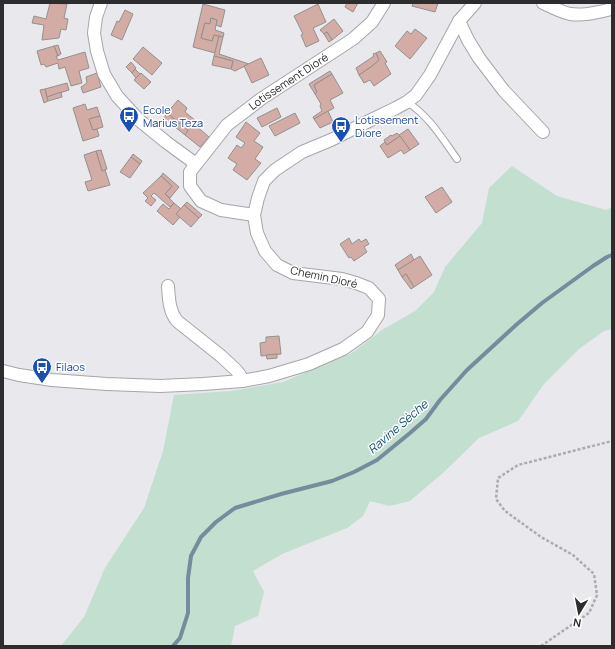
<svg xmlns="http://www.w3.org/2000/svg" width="615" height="649" viewBox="0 0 615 649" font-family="Manrope,sans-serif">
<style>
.green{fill:#c2dfd0}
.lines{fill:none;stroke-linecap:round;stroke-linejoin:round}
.stream{stroke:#748c9b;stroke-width:4}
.building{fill:#d3aca5;stroke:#95908f}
.lane-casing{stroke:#a5a5aa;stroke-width:8}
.street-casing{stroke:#a5a5aa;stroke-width:14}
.path{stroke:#acacb0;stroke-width:2.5;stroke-dasharray:3 2;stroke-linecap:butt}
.lane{stroke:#fff;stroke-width:6}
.street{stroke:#fff;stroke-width:12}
.labels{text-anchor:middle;stroke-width:3;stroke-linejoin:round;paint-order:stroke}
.street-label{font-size:11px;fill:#2d2d2f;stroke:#fff}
.transit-label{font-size:11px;fill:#164399;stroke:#fff;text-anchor:start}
.water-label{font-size:12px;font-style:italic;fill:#0f506c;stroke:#fff}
</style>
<rect width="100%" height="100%" fill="#e8e8ed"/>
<path class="green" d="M512,166L557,196L606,210L612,207V329L604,331L579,349L544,384L518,421L479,438L444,472L410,501L389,506L370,501L363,516L347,528L282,554L253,571L264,592L258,616L235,626L231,646H61L84,617L105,568L144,508L163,451L174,395L231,391L283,382L352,353L382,330L415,311L434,292L445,267L482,223L489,188Z"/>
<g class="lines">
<path class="stream" d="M173,646L180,638L188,613V578L191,556L201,537L216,522L235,508L281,494L332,481L354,472L377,460L410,433L426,419L440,400L467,370L516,325L542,303L593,266L607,257L612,255"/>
</g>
<g class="building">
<path d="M50,3L67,4L64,18L68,19L66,30L61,29L59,38L42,40L44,25L32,23L34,16L46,19Z"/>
<path d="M347,3H358L353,12L345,7Z"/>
<path d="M413,3H438L435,12L412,6Z"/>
<path d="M203,4L225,10L221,27L216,25L217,20L211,18L210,24L205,23L201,38L212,41L214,35L219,36L215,53L193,47Z"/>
<path d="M318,4L326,22L313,28L319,41L306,47L301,35L303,34L294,16Z"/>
<path d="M125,10L133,14L122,40L111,35L117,21L119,22Z"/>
<path d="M211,18L217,20L215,30L224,33L223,37L214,35L212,41L201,38L205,23L210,24Z"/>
<path d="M334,19L343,31L332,40L327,32L324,34L320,30Z"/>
<path d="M415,29L427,38L410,59L395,46L407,31L411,34Z"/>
<path d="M327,32L332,40L329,42L324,34Z"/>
<path d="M219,36L223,37L219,54L249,64L235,71L231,69L233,61L214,56Z"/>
<path d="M58,45L61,54L58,56L54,46Z"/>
<path d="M54,46L58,56H56L58,60L85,52L89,68L79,71L82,83L71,86L65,67L59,69L58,63L46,67L44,64L41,65L37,51Z"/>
<path d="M143,47L162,63L152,75L133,59Z"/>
<path d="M380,51L387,62L385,63L391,74L374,86L370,80L364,83L359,75L372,66L379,60L376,53Z"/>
<path d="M376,53L379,60L372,66L359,75L356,68L374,56L373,54Z"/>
<path d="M214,56L233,61L231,69L212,65Z"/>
<path d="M261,58L269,75L252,83L244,66Z"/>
<path d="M131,62L136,68L132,73L126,67Z"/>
<path d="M135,69L140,74L136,78L132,73Z"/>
<path d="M330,71L332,74L314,85L317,92L315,94L309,84Z"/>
<path d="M97,73L101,87L83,93L81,87L87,83L86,77Z"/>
<path d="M141,73L151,82L144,89L134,80Z"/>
<path d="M332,74L343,93L330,100L334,108L314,119L313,117L322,111L320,106L321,104L315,94L317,92L314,85Z"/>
<path d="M67,83L69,90L47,97L45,89Z"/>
<path d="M45,89L48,101L44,103L40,90Z"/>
<path d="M61,92L62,97L48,101L47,97Z"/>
<path d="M178,100L187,108L185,112L196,121L194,124L209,137L200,147L185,135L188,130L167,113Z"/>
<path d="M85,104L87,110L97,107L100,116L89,119L93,130L97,129L99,136L83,141L73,108Z"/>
<path d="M277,108L281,117L262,127L257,118Z"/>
<path d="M328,111L333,122L320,128L314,119Z"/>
<path d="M167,113L188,130L185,135L164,118Z"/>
<path d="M295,113L300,123L275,136L269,126Z"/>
<path d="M100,116L103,127L93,130L89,119Z"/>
<path d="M246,122L260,133L254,141L263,147L255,159L261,163L247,180L233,170L237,164L228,158L237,145L241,148L245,143L236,137Z"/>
<path d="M408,129L419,144L410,150L399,135Z"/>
<path d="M397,133L400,136L387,145L384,140L391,135L392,136Z"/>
<path d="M400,136L410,150L404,154L401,150L388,158L380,146L385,142L387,145Z"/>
<path d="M101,150L107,169L102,171L96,151Z"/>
<path d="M96,151L102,171L105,170L110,185L88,191L85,182L92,180L84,155Z"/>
<path d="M133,154L142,161L140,164L131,157Z"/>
<path d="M131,157L140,164L130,178L120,172Z"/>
<path d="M163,173L179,187L170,198L165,194L172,186L161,176Z"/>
<path d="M161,176L172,186L165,194L174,203L170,207L154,193L151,196L156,200L151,206L145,201L148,198L143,193Z"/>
<path d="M442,187L452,202L436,213L425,197Z"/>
<path d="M187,202L202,215L199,218L184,205Z"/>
<path d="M174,203L181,209L176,214L180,217L173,225L157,211L163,204L169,209Z"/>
<path d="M184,205L199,218L191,227L176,214Z"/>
<path d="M349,238L352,244L359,239L361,242L366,239L369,244L364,247L367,252L354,261L351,257L349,258L340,244Z"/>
<path d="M411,254L414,260L398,270L395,265Z"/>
<path d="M420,256L432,275L414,287L406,274L402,277L398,270Z"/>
<path d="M406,274L414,287L411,289L402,277Z"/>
<path d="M279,336L281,354L261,356L260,343L266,342V337Z"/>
<path d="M277,354V358L267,359L266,355Z"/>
</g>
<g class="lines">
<g class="lane-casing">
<path id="lane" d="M407,102C429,116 442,138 457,159"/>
</g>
<g class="street-casing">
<g id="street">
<path d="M101,3L96,17L94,33L97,51L104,74L117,96L139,120L166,142L196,164"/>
<path d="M543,3C551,7 561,12 570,14C585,16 598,12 612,9"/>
<path d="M459,21L468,40L479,58L504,91L543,132"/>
<path id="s1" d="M254,215L221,210L201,201L190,186V172L227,125L261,99L353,39L372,22L384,3"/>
<path d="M168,286C169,299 169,311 177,321L221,356L236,370L240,375L242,381"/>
<path d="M3,371L19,375L52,380L107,384L160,386L203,384L242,381L269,376L309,364L343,349L367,332L378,315L379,299L369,288L356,283L342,279L293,273L277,265L265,251L257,233L254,215L258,198L264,181L275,170L302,152L331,140L371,120L396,108L407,102L416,95L430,75L459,21L475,3"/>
</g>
</g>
<path class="path" d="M541,646L589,613L597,595L594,574L573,555L541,537L505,511L496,499L498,478L518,465L612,441"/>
<use href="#lane" class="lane"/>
<use href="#street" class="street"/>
</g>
<defs>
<g id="bus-pin" transform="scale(1)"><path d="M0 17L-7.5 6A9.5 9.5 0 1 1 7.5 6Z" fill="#1a4fb4" stroke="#fff"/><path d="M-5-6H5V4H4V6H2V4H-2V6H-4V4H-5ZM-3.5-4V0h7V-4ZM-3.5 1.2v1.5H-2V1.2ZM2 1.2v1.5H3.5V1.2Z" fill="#fff"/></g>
</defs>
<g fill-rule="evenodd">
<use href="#bus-pin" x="129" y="116"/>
<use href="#bus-pin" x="341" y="126"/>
<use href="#bus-pin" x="42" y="367"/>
</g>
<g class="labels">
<g class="street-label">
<text dy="4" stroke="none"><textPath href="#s1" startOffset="223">Lotissement Dioré</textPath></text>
<text transform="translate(324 277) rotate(12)" y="4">Chemin Dioré</text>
</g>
<g class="transit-label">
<text x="143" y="114">Ecole<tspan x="143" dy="13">Marius Teza</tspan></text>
<text x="355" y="124">Lotissement<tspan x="355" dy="13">Diore</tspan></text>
<text x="56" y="371">Filaos</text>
</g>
<g class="water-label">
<text transform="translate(398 427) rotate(-41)" y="4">Ravine Sèche</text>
</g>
</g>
<rect width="615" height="649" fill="none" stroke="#2d2d2f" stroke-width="8"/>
<g transform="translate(579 613) rotate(190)" stroke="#ffffff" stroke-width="3" paint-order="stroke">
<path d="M0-3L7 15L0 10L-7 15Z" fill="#2d2d2f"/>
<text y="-6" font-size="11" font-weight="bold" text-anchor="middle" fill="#2d2d2f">N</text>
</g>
</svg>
